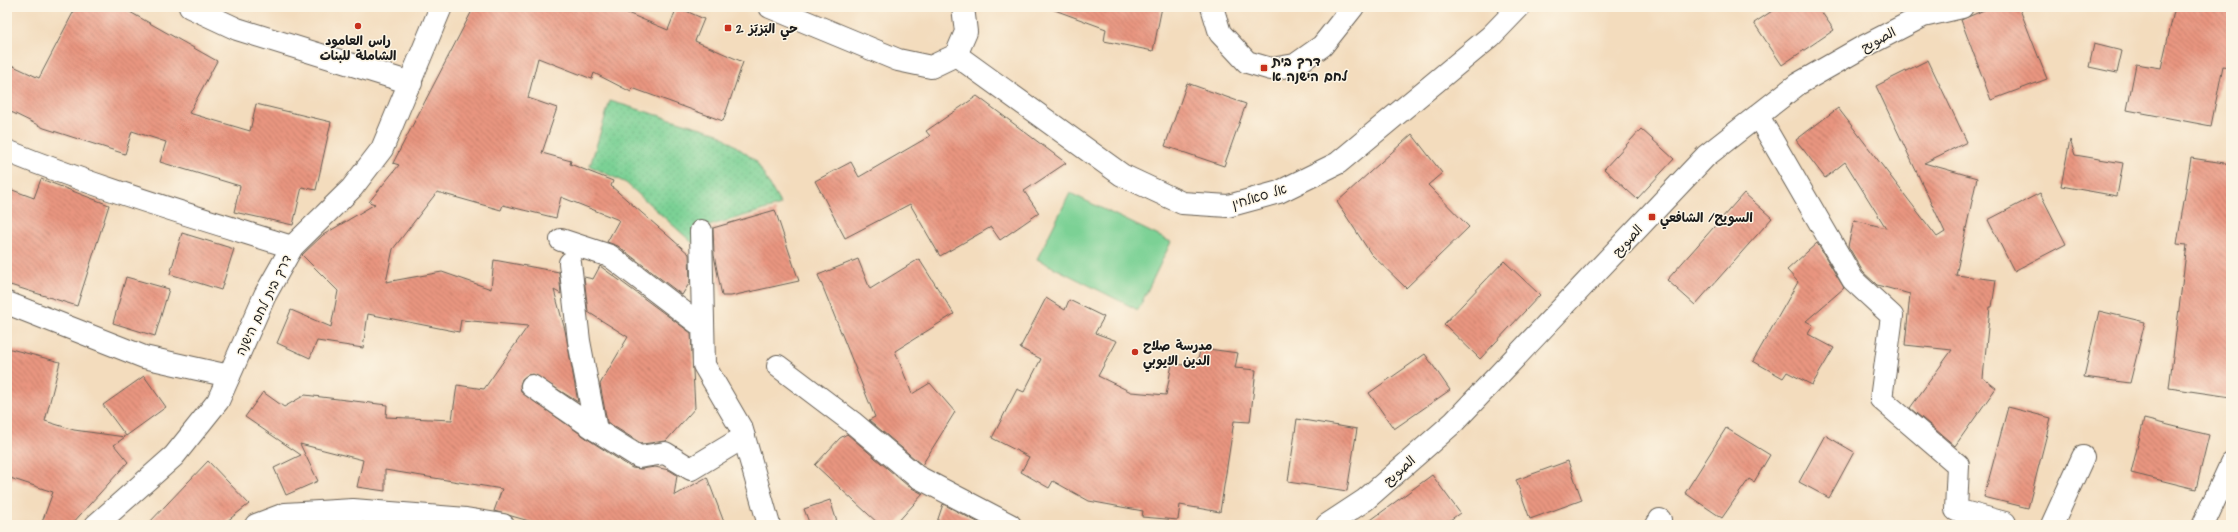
<svg xmlns="http://www.w3.org/2000/svg" width="2238" height="532" viewBox="0 0 2238 532" font-family="'Architects Daughter','Playpen Sans Arabic','Playpen Sans Hebrew',sans-serif">
<style>
.park{fill:url(#park-dots);stroke:#4c7658}
.garden{fill:#7bd195;stroke:#4c7658}
.building{fill:url(#building-back-hatch)}
.lines{fill:none;stroke-linecap:round;stroke-linejoin:round}
.minor-casing{stroke:#675f54;stroke-width:24}
.minor{stroke:#fff;stroke-width:22}
.poi-dot{fill:#c8321e;stroke:#fcf5e5;stroke-width:1.5}
.labels{text-anchor:middle;stroke-width:3;stroke-linejoin:round;paint-order:stroke}
.poi-label{font-size:13px;font-weight:bold;fill:#1c1c1c;stroke:#fcf5e5;text-anchor:start}
.street-label{font-size:13px;fill:#1c1c1c;stroke:#fcf5e5}
</style>
<defs>
<pattern id="park-dots" width="8" height="8" patternUnits="userSpaceOnUse"><rect width="8" height="8" fill="#7bd195"/><path d="M2 2h.1M6 6h.1" fill="none" stroke="#6ab380" stroke-width="1.8" stroke-linecap="round"/></pattern>
<pattern id="building-back-hatch" width="6" height="6" patternUnits="userSpaceOnUse"><rect width="6" height="6" fill="#e99580"/><path d="M-1 5l2 2M0 0l6 6M5-1l2 2" fill="none" stroke="#bc7968"/></pattern>
</defs>
<rect width="100%" height="100%" fill="#fcf5e5"/>
<filter id="ink" filterUnits="userSpaceOnUse"><feTurbulence type="fractalNoise" baseFrequency=".025" numOctaves="2"/><feDisplacementMap in="SourceGraphic" scale="8" xChannelSelector="R" yChannelSelector="G"/><feConvolveMatrix kernelMatrix="1 2 1 2 8 2 1 2 1" color-interpolation-filters="sRGB"/></filter>
<filter id="wash" filterUnits="userSpaceOnUse"><feTurbulence type="fractalNoise" baseFrequency=".012" numOctaves="4" result="noise"/><feDisplacementMap in="SourceGraphic" scale="16" xChannelSelector="R" yChannelSelector="G"/><feGaussianBlur stdDeviation="0.9" result="paint"/><feColorMatrix in="noise" values="0 0 0 0 0 0 0 0 0 0 0 0 0 0 0 0 0 1.4 0 .05"/><feComposite in="paint" operator="in"/></filter>
<g filter="url(#wash)">
<rect width="100%" height="100%" fill="#f3dcbd"/>
<path class="park" d="M610,101L718,133L756,161L781,205L709,226L696,246L626,183L590,166Z"/>
<path class="garden" d="M1070,193L1171,242L1138,310L1037,259Z"/>
<g id="blocks">
<g class="building">
<path d="M76,7H121L217,61L189,113L250,131L256,104L331,122L316,190L302,187L293,225L234,212L240,186L160,162L166,142L132,131L125,154L44,128L7,110V63L39,78Z"/>
<path d="M474,7H613L668,30L677,7L704,19L695,41L743,62L723,121L632,88L631,92L594,73L592,79L538,58L528,98L557,108L542,153L571,161L570,164L613,181L611,186L689,254L690,282L682,295L618,246L607,242L619,220L561,197L556,218L503,205L501,210L437,192L393,249L386,282L442,272L491,289L494,260L559,272L561,294L554,290L565,330L578,402L533,374L527,375L522,379L520,385L521,392L589,440L632,468L641,469L655,467L669,470L677,475L674,496L707,477L725,525H543L494,511L502,489L385,470V491L357,487L363,460L300,444L318,481L286,495L274,468L301,455L245,417L263,392L284,407L305,395L387,405L386,417L452,420L457,385L484,389L528,326L461,320L459,332L368,314L363,348L317,341L310,358L277,343L291,310L331,327L338,291L302,255L323,235L375,204L369,202L399,165L393,163Z"/>
<path d="M1052,7H1162L1153,51L1104,41L1106,29L1052,9Z"/>
<path d="M1778,7H1818L1834,30L1782,65L1754,23Z"/>
<path d="M1991,7H2019L2047,79L1991,100L1961,20Z"/>
<path d="M2175,7H2219L2231,10V67L2223,66L2211,126L2127,110L2136,64L2161,68Z"/>
<path d="M2094,44L2122,51L2117,73L2089,67Z"/>
<path d="M1928,60L1967,142L1924,163L1977,178L1956,275L1996,280L1992,307H1990L1983,378L1996,388L1955,446L1910,408L1952,350L1905,345L1910,294L1877,285L1863,272L1848,246L1854,220L1886,228L1845,162L1825,178L1796,140L1838,108L1937,237L1945,232L1876,86Z"/>
<path d="M1187,83L1246,104L1224,166L1165,146Z"/>
<path d="M977,96L1066,163L1024,191L1039,213L1000,240L991,227L940,256L910,204L845,238L815,181L851,162L859,177L930,136L926,131Z"/>
<path d="M1641,129L1674,159L1637,199L1604,169Z"/>
<path d="M1412,134L1442,173L1428,185L1469,227L1406,288L1371,254L1337,202Z"/>
<path d="M2070,140L2075,155L2123,163L2117,196L2061,186Z"/>
<path d="M2191,158L2231,164V397L2169,388L2187,245L2177,244Z"/>
<path d="M41,179L109,205L77,306L7,284V188L34,198Z"/>
<path d="M1744,193L1772,218L1695,305L1667,280Z"/>
<path d="M2040,193L2066,244L2014,271L1988,220Z"/>
<path d="M775,210L799,281L731,296H722L714,255L713,228Z"/>
<path d="M182,233L234,249L221,290L170,274Z"/>
<path d="M1817,243L1844,288L1806,321L1813,325L1808,334L1834,348L1812,385L1787,372L1783,378L1753,361L1798,282L1787,270Z"/>
<path d="M858,259L870,289L919,259L954,314L895,351L912,394L930,383L955,412L922,465L869,420L875,417L818,275Z"/>
<path d="M1504,261L1540,295L1480,359L1444,324Z"/>
<path d="M600,266L691,333L695,408L666,441L642,444L607,422L600,384L628,337L588,312L584,277L593,279Z"/>
<path d="M126,277L169,289L155,336L113,323Z"/>
<path d="M1046,298L1065,310L1069,300L1104,317L1095,333L1117,341L1098,376L1131,392L1166,395L1172,364L1196,366L1201,348L1238,353L1235,368L1256,370L1250,422L1234,421L1220,512L1180,505L1178,520L1142,517L1143,511L1089,501L1053,481L1049,488L1021,472L1029,457L992,438L1017,389L1024,392L1041,359L1020,348Z"/>
<path d="M2099,311L2145,322L2130,383L2084,377Z"/>
<path d="M7,348L60,362L45,421L74,430L125,437L114,445L128,462L71,525H41L53,492L7,477Z"/>
<path d="M1425,354L1450,390L1394,429L1369,393Z"/>
<path d="M144,376L166,407L126,436L103,405Z"/>
<path d="M2008,407L2051,418L2028,508L1984,497Z"/>
<path d="M1297,419L1357,429L1347,491L1288,482Z"/>
<path d="M2144,419L2209,435L2196,489L2131,473Z"/>
<path d="M1726,428L1770,455L1754,482L1749,479L1722,518L1685,493Z"/>
<path d="M847,434L908,486L923,494L895,525H880L815,465L840,438Z"/>
<path d="M1825,435L1854,452L1829,498L1799,482Z"/>
<path d="M208,461L249,504L222,525H147Z"/>
<path d="M1568,461L1582,500L1530,519L1516,480Z"/>
<path d="M1432,475L1460,513L1443,525H1364Z"/>
<path d="M830,500L838,525H810L804,509Z"/>
<path d="M943,504L983,525H936Z"/>
</g>
</g>
</g>
<g filter="url(#ink)">
<use href="#blocks" fill-opacity="0" stroke="#675f54" stroke-width="1"/>
<g class="lines">
<g class="minor-casing">
<g id="minor">
<path d="M190,7L237,29L411,83"/>
<path d="M770,7L898,60L931,67L956,55L966,32L963,7"/>
<path d="M1212,7L1220,33L1247,62L1271,69L1295,65L1322,46L1353,7"/>
<path d="M956,55L1122,175L1182,203L1228,206L1279,192L1338,163L1491,36L1519,7"/>
<path d="M1758,116L1853,280L1892,316L1881,399L1958,465L1956,510L2005,523"/>
<path d="M7,151C100,189 196,217 292,247"/>
<path d="M701,231L704,365L742,430L769,525"/>
<path d="M561,240L610,256L703,327"/>
<path d="M7,303L144,357L229,376"/>
<path d="M778,366L852,422L916,476L1010,525"/>
<path d="M532,386L596,430L579,341L570,263"/>
<path d="M596,430L639,457L665,453L691,469L744,437"/>
<path d="M96,525L174,456L218,401L265,295L292,247L352,188L382,149L441,7"/>
<path d="M256,525L285,514L353,510L466,519L503,525"/>
<path d="M1327,525L1365,500L1454,422L1706,156L1798,84L1861,48L1923,16L1962,7"/>
<path d="M1657,525L1660,520"/>
<path d="M2052,525L2083,457"/>
<path d="M2203,525L2231,464"/>
</g>
</g>
<use href="#minor" class="minor"/>
</g>
</g>
<g class="poi-dot">
<circle cx="358" cy="26" r="4"/>
<rect x="724" y="24" width="8" height="8" rx="2"/>
<rect x="1260" y="64" width="8" height="8" rx="2"/>
<rect x="1648" y="213" width="8" height="8" rx="2"/>
<circle cx="1135" cy="352" r="4"/>
</g>
<g class="labels">
<g class="poi-label">
<text x="736" y="33">حي البَزبَز 2</text>
<text x="358" y="45" text-anchor="middle">راس العامود<tspan x="358" dy="15">الشاملة للبنات</tspan></text>
<text x="1272" y="66">דרך בית<tspan x="1272" dy="15">לחם הישנה א</tspan></text>
<text x="1660" y="222">السويح/ الشافعي</text>
<text x="1143" y="350">مدرسة صلاح<tspan x="1143" dy="15">الدين الايوبي</tspan></text>
</g>
<g class="street-label">
<text transform="translate(1878 39) rotate(-28)" y="5">الصويح</text>
<text transform="translate(1259 196) rotate(-17)" y="5">אל סאלחין</text>
<text transform="translate(1627 240) rotate(-47)" y="5">الصويح</text>
<text transform="translate(263 305) rotate(-64)" y="5">דרך בית לחם הישנה</text>
<text transform="translate(1399 470) rotate(-41)" y="5">الصويح</text>
</g>
</g>
<rect width="2238" height="532" fill="none" stroke="#fcf5e5" stroke-width="24"/>
</svg>
